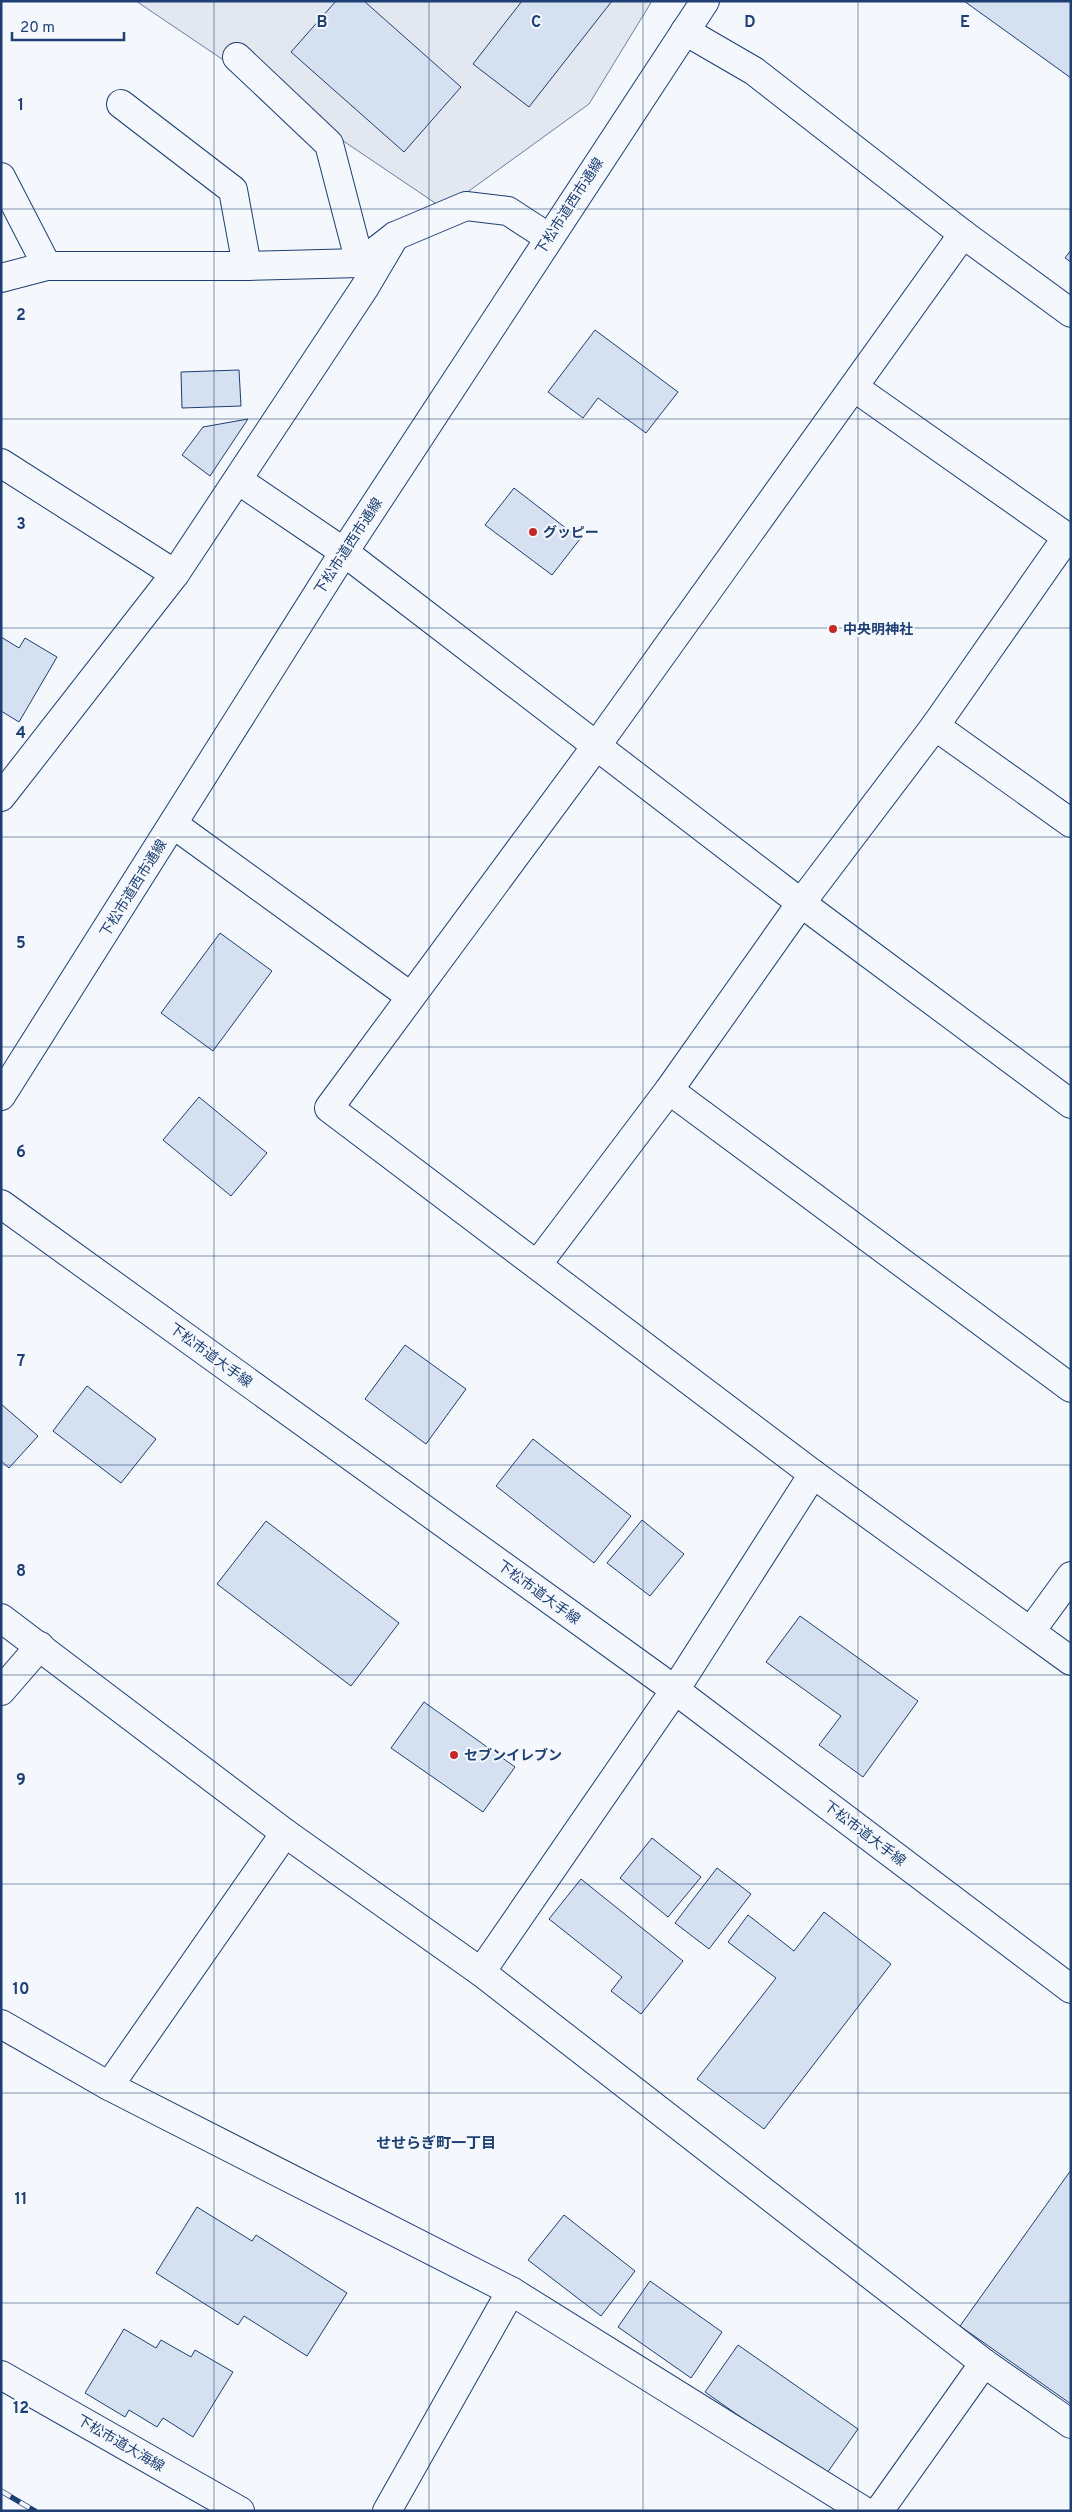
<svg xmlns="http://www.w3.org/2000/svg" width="1072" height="2512" viewBox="0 0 1072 2512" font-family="Overpass,'Noto Sans JP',sans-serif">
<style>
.parking{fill:#e3e8f0;stroke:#687fa3}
.building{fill:#d5e0f0;stroke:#1d3f73}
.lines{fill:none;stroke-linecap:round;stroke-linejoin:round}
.minor-casing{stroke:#1d3f73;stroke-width:30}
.tertiary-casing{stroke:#1d3f73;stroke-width:30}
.minor{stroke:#f4f7fb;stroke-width:28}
.tertiary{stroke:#f4f7fb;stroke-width:28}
.rail-casing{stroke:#1d3f73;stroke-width:5.5}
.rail{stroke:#f4f7fb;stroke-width:4;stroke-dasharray:11;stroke-linecap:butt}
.grid{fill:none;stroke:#1d3f73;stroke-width:1;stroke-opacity:0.55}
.poi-dot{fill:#c62828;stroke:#f4f7fb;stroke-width:2}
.labels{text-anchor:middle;stroke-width:4;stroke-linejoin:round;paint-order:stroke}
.street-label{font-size:14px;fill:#1d3f73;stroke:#f4f7fb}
.poi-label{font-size:14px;font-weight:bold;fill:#1d3f73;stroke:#f4f7fb;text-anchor:start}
.neighbourhood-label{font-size:15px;font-weight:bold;fill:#1d3f73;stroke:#f4f7fb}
.grid-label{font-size:16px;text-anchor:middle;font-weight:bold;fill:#1d3f73;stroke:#f4f7fb;stroke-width:4;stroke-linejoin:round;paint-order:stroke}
</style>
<rect width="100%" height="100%" fill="#f4f7fb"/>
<path class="parking" d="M136,1H652L589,104L444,209Z"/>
<g class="building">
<path d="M336,1H364L461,87L404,152L291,52Z"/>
<path d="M522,1H612L529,107L473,64Z"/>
<path d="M964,1H1071V78Z"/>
<path d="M1071,250V262L1065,258Z"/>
<path d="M595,330L678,392L646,433L598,398L583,418L548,392Z"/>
<path d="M239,370L241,406L182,408L181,372Z"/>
<path d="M248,419L210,476L182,455L203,427Z"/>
<path d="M514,488L580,539L552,575L485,525Z"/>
<path d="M1,637L19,648L25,638L57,657L19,722L1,711Z"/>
<path d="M220,933L272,971L213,1051L161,1013Z"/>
<path d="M199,1097L267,1153L231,1196L163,1140Z"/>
<path d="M405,1345L466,1389L426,1444L365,1399Z"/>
<path d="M87,1386L156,1439L121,1483L53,1431Z"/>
<path d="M1,1404L38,1436L9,1468L1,1461Z"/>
<path d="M533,1439L631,1516L594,1563L496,1486Z"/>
<path d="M642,1520L684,1554L650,1596L607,1563Z"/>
<path d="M266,1521L399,1623L351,1686L217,1584Z"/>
<path d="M800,1616L918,1701L863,1777L819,1745L841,1716L766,1662Z"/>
<path d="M424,1702L515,1767L483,1812L391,1748Z"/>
<path d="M652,1838L701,1877L668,1917L620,1878Z"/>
<path d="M717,1868L751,1894L709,1949L675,1923Z"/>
<path d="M581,1879L683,1961L641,2014L611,1991L622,1977L549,1919Z"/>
<path d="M824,1912L891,1964L764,2129L697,2079L776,1978L728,1942L748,1915L794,1951Z"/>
<path d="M1071,2170V2404L960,2326Z"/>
<path d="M197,2207L252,2241L256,2235L347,2293L307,2356L244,2316L238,2325L156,2273Z"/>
<path d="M564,2215L635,2271L601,2316L528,2260Z"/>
<path d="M650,2281L722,2332L691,2378L618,2327Z"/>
<path d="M124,2329L156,2348L161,2340L191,2357L195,2350L233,2372L193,2437L163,2418L157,2427L129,2410L125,2417L85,2393Z"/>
<path d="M738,2345L858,2429L825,2476L705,2392Z"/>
</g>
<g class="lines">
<g class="minor-casing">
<g id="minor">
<path d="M685,31L754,71L963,234L1071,313"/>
<path d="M237,57L329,144L360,263"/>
<path d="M121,104L233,190L247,266"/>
<path d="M1,177L47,266"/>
<path d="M963,234L597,745L329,1108L813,1474L1071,1661"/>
<path d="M1,278L47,266H247L360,263L395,236L466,206L508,211L548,237"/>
<path d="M855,388L1071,540"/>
<path d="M1,463L175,574"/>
<path d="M238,480L344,552L801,903L1071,1104"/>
<path d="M935,726L1071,823"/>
<path d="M1,797L175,574L365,287L395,236"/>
<path d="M173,824L410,996"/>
<path d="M669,1090L1071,1388"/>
<path d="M537,1265L669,1090L801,903L935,726L1067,537"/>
<path d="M1,1618L285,1833L481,1972L984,2363L1071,2424"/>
<path d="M1031,1631L1071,1576"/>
<path d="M1,1691L40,1646"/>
<path d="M481,1972L675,1690L813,1474"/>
<path d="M1,2024L109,2086L511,2291L864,2511"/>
<path d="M109,2086L285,1833"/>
<path d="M387,2511L511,2291"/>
<path d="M879,2511L984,2363"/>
</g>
</g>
<g class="tertiary-casing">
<g id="tertiary">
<path d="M1,1096L344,552L705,1"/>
<path d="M1,1204L675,1690L1071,1989"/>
<path d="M1,2375L240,2511"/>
</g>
</g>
<use href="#minor" class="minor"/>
<use href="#tertiary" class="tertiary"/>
<g class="rail-casing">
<path id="rail" d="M1,2491L35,2511"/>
</g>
<use href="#rail" class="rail"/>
</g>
<path class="grid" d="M214,1V2511M429,1V2511M643,1V2511M858,1V2511M1,209H1071M1,419H1071M1,628H1071M1,837H1071M1,1047H1071M1,1256H1071M1,1465H1071M1,1675H1071M1,1884H1071M1,2093H1071M1,2303H1071"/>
<g class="poi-dot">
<circle cx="533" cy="532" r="5"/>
<circle cx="833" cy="629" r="5"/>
<circle cx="454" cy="1755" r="5"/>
</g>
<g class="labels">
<g class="street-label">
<text transform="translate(569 206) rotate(-57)" y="5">下松市道西市通線</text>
<text transform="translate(348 546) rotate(-57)" y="5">下松市道西市通線</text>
<text transform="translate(133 888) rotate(-58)" y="5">下松市道西市通線</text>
<text transform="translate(211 1355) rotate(36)" y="5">下松市道大手線</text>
<text transform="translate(539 1592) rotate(36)" y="5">下松市道大手線</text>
<text transform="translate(865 1833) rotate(37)" y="5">下松市道大手線</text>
<text transform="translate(121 2443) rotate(30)" y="5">下松市道大海線</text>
</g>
<g class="poi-label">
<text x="543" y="537">グッピー</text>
<text x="843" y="634">中央明神社</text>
<text x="464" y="1760">セブンイレブン</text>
</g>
<g class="neighbourhood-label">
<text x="436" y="2148">せせらぎ町一丁目</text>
</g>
</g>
<g class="grid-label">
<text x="322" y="27">B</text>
<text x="536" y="27">C</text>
<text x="750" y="27">D</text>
<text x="965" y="27">E</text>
<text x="21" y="110">1</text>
<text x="21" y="320">2</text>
<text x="21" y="529">3</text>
<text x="21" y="738">4</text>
<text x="21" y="948">5</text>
<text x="21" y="1157">6</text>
<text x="21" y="1366">7</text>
<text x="21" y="1576">8</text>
<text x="21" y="1785">9</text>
<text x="21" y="1994">10</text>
<text x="21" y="2204">11</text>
<text x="21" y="2413">12</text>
</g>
<rect width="1072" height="2512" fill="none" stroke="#1d3f73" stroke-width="5"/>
<path d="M12 32v8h112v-8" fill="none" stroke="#1d3f73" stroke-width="2.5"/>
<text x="20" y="32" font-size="15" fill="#1d3f73" stroke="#f4f7fb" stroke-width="4" paint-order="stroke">20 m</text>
</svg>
